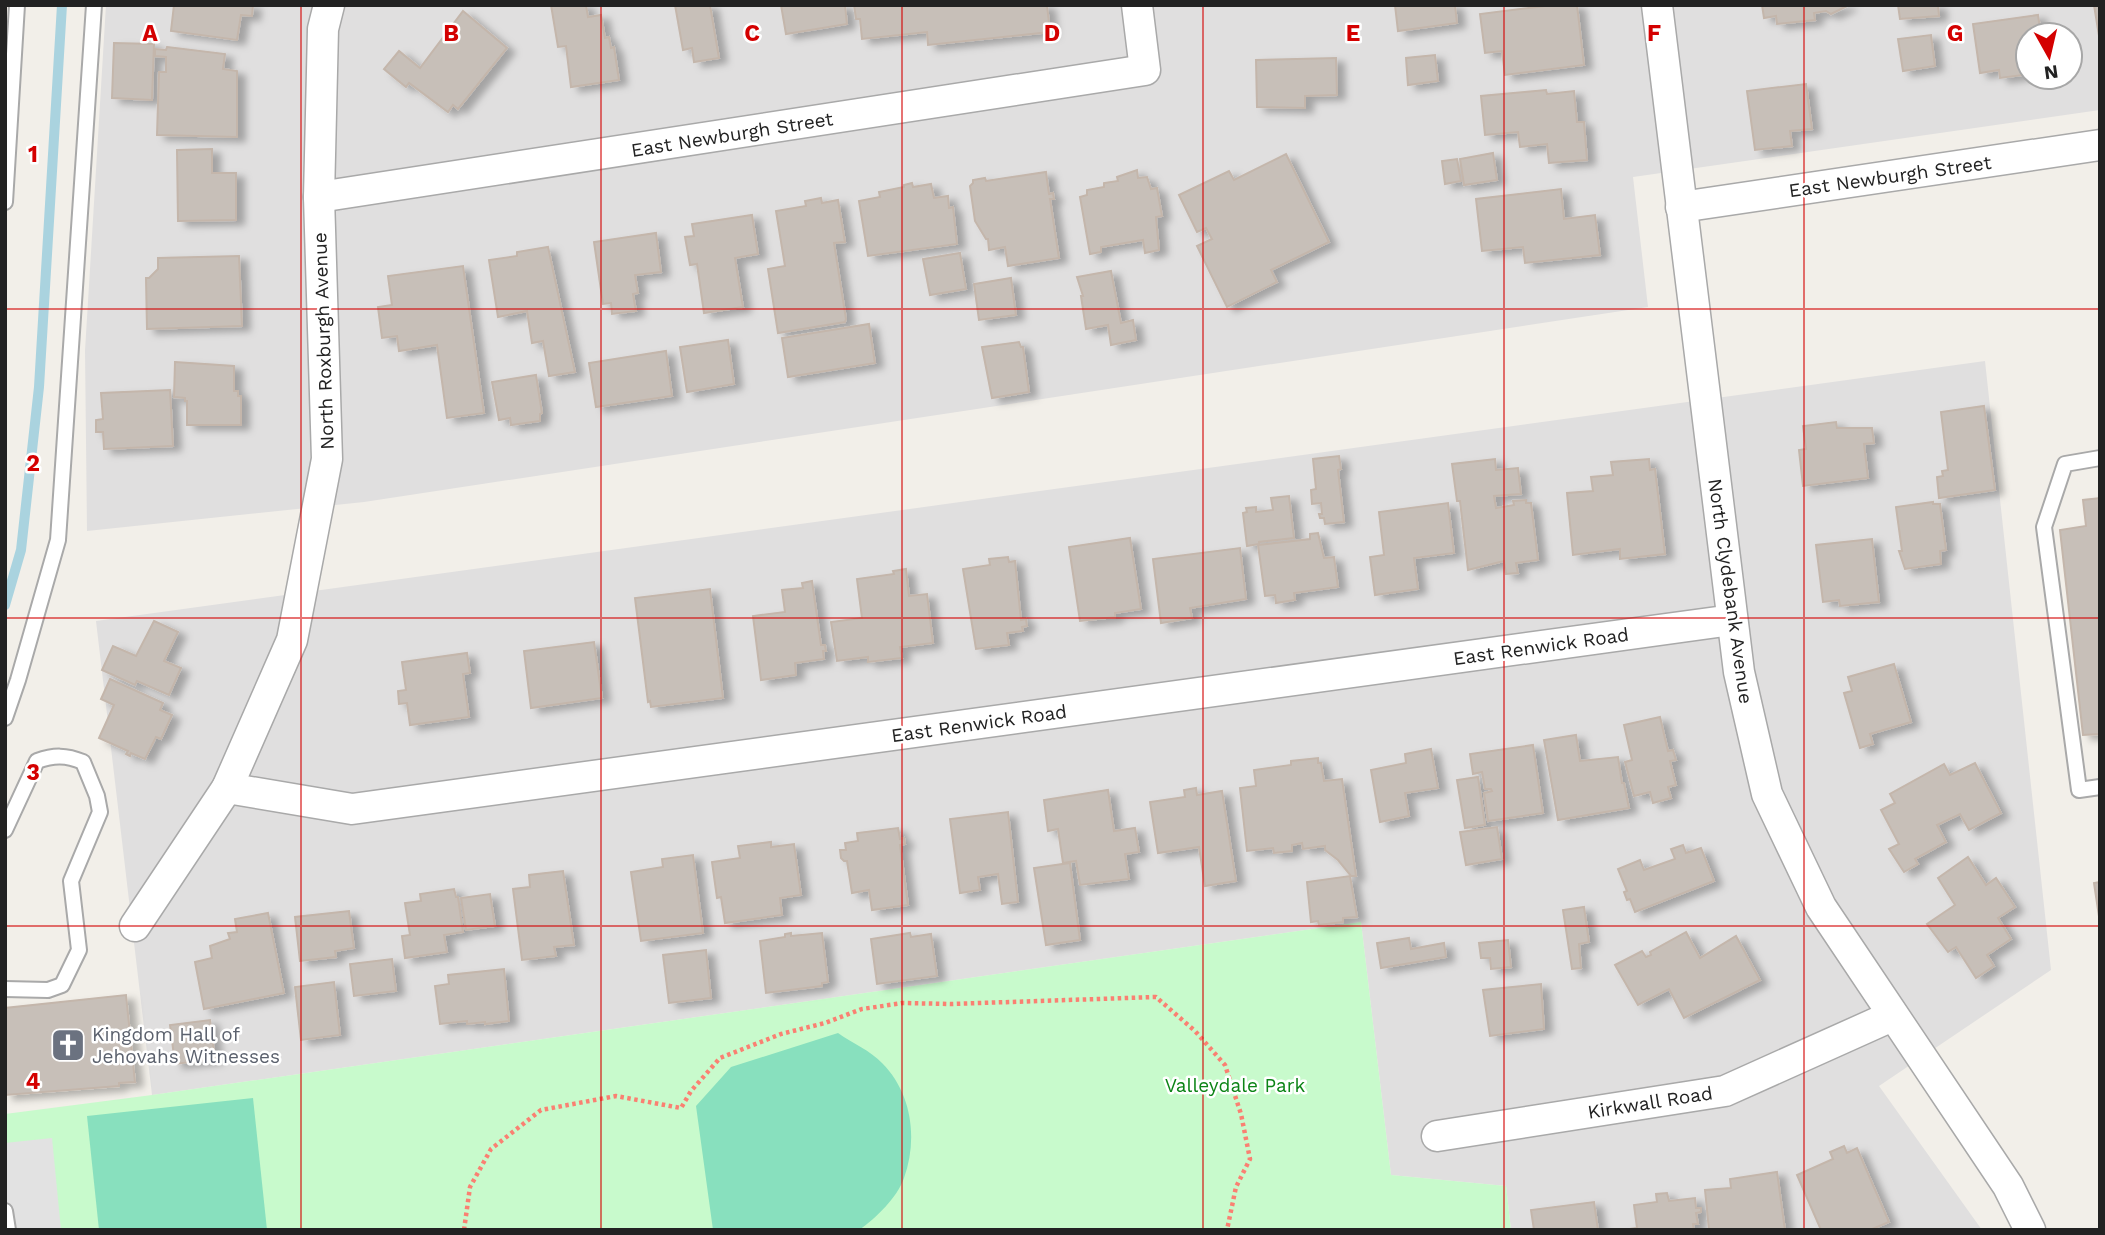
<svg xmlns="http://www.w3.org/2000/svg" width="2105" height="1235" viewBox="0 0 2105 1235" font-family="'Work Sans',sans-serif">
<style>
.residential{fill:#e0dfdf;fill-rule:evenodd}
.park{fill:#c8facc}
.pitch{fill:#88e0be}
.parking{fill:#e2e2e2}
.lines{fill:none;stroke-linecap:round;stroke-linejoin:round}
.stream{stroke:#aad3df;stroke-width:10}
.building{fill:#c7bfb8;stroke:#c4b6ab;stroke-width:2;filter:url(#shadow)}
.service-casing{stroke:#a9a9a9;stroke-width:18}
.minor-casing{stroke:#a9a9a9;stroke-width:33}
.path{stroke:#fa8072;stroke-width:4.5;stroke-dasharray:3.5 3.5;stroke-linecap:butt}
.service{stroke:#fff;stroke-width:14}
.minor{stroke:#fff;stroke-width:30}
.grid{fill:none;stroke:#d40000;stroke-width:2;stroke-opacity:0.55}
.labels{text-anchor:middle;stroke-width:5;stroke-linejoin:round;paint-order:stroke}
.street-label{font-size:19px;fill:#222;stroke:#fff}
.worship-label{font-size:19px;fill:#5b616d;stroke:#fff;text-anchor:start}
.park-label{font-size:19px;fill:#0c8416;stroke:#fff}
.grid-label{font-size:23px;text-anchor:middle;font-weight:bold;fill:#d40000;stroke:#fff;stroke-width:5;stroke-linejoin:round;paint-order:stroke}
</style>
<defs>
<filter id="shadow"><feDropShadow dx="8" dy="4.5" stdDeviation="3.5" flood-color="#0004"/></filter>
</defs>
<rect width="100%" height="100%" fill="#f2efe9"/>
<g class="residential">
<path d="M106,5H2100V110L1633,177L1648,307L364,502L87,531L85,351ZM2028,35H2070V77H2028Z"/>
<path d="M1985,361L2051,970L1879,1086L1982,1230H1511L1506,1186L1391,1175L1361,922L152,1095L96,621Z"/>
</g>
<path class="park" d="M1361,922L1391,1175L1506,1186L1511,1230H5V1114L152,1095Z"/>
<g class="pitch">
<path d="M838,1033C852,1043 871,1051 882,1063C912,1093 918,1139 904,1178C897,1198 876,1218 859,1230H713L696,1106L731,1067Z"/>
<path d="M253,1098L267,1230H99L87,1116Z"/>
</g>
<path class="parking" d="M52,1138L61,1230H5V1143Z"/>
<g class="lines">
<path class="stream" d="M5,605L21,550L39,387L62,5"/>
</g>
<g class="building">
<path d="M174,5H253L252,16L241,15L237,40L171,31Z"/>
<path d="M551,5H586L588,17L601,15L605,38L609,37L611,48L614,47L619,80L571,87L566,46L558,47Z"/>
<path d="M675,5H710L719,58L694,62L692,48L683,50Z"/>
<path d="M781,5H845L847,24L786,34Z"/>
<path d="M854,5H1047L1050,32L928,45L927,32L862,39L860,19H856Z"/>
<path d="M1395,5H1455L1457,23L1398,31Z"/>
<path d="M1553,5H1577L1584,65L1505,75L1502,51L1485,53L1480,14Z"/>
<path d="M1762,5H1849L1831,14L1826,11L1814,13L1815,20L1777,24L1776,16L1764,18Z"/>
<path d="M1898,5H1938L1939,16L1900,19Z"/>
<path d="M2094,5H2100V42Z"/>
<path d="M463,11L507,48L458,109L453,105L448,112L409,83L406,87L384,69L399,51L420,68Z"/>
<path d="M2038,15L2041,35H2028V66L2022,67L2023,75L2000,78L1999,70L1980,73L1973,24Z"/>
<path d="M1931,35L1935,66L1903,71L1898,39Z"/>
<path d="M114,43L154,44L152,100L112,98Z"/>
<path d="M167,47L225,54L223,69L237,71V137L157,135L159,72H166V57L155,56V49L166,50Z"/>
<path d="M1435,55L1438,81L1408,85L1406,58Z"/>
<path d="M1336,58L1337,95L1305,96V108L1257,107L1256,60Z"/>
<path d="M1806,84L1812,129L1790,131L1792,146L1755,150L1747,91Z"/>
<path d="M1546,90L1547,94L1574,91L1577,122H1584L1587,160L1549,163L1547,144L1520,147L1518,132L1485,135L1481,96Z"/>
<path d="M212,149V173H236V220L178,221L177,150Z"/>
<path d="M1493,153L1497,180L1464,185L1460,159Z"/>
<path d="M1286,154L1329,242L1271,270L1277,282L1227,307L1197,246L1212,239L1206,228L1197,232L1179,195L1229,171L1234,180Z"/>
<path d="M1457,159L1461,181L1445,184L1442,161Z"/>
<path d="M1137,170L1138,178L1147,177L1151,189L1157,188L1162,216L1156,217L1159,250L1145,253L1143,240L1101,247V252L1090,254L1080,197L1087,195V190L1104,187V183L1118,181L1117,177Z"/>
<path d="M1046,172L1049,194L1053,193L1054,199H1050L1059,258L1008,266L1005,247L989,250L988,239H986L975,221L970,186L973,183V180L985,178L986,181Z"/>
<path d="M912,183L913,187L931,184L934,198L948,196L949,208L953,207L957,244L868,256L859,201L880,197L879,192L904,187V185Z"/>
<path d="M1561,189L1564,219L1595,215L1600,255L1525,263L1523,247L1482,251L1476,199Z"/>
<path d="M821,198L822,203L838,200L845,242L834,243L846,319L845,322L778,333L768,269L785,266L776,211L806,206L805,201Z"/>
<path d="M752,215L758,254L735,258L743,307L704,313L697,264L690,265L685,237L694,236L692,224Z"/>
<path d="M656,233L661,272L635,275L638,293L633,294L636,311L612,314L611,303L603,304L594,242Z"/>
<path d="M548,247L575,372L549,376L543,341L532,343L527,311L498,317L489,260L517,256V252Z"/>
<path d="M960,253L966,289L930,295L923,259Z"/>
<path d="M239,256L242,326L147,329L146,278H149L158,269V258Z"/>
<path d="M463,266L484,413L447,418L437,345L399,351L397,336L382,338L378,307L392,305L388,276Z"/>
<path d="M1111,271L1121,323L1133,320L1136,340L1111,345L1108,325L1086,329L1081,296H1083L1077,277Z"/>
<path d="M1011,278L1016,315L979,320L974,284Z"/>
<path d="M869,324L875,363L788,377L782,338Z"/>
<path d="M728,340L734,384L687,392L680,347Z"/>
<path d="M1019,342L1021,347H1023L1029,392L992,398L982,347Z"/>
<path d="M666,351L672,396L596,407L589,363Z"/>
<path d="M175,362L234,366V391H238V396H241V425H187V401H185V398L174,397Z"/>
<path d="M536,375L542,413L540,414V421L511,425L510,418L499,420L492,382Z"/>
<path d="M170,390L173,446L104,449L103,432H96V420L103,419L101,393Z"/>
<path d="M1984,406L1995,490L1939,498L1937,477L1943,476L1942,471L1948,470L1941,412Z"/>
<path d="M1836,422L1837,428H1872L1874,443L1864,444L1868,478L1803,486L1799,450L1806,449L1803,426Z"/>
<path d="M1339,456L1341,469L1338,470L1344,522L1325,524L1324,518H1320L1319,514H1322L1321,503L1312,504L1311,490L1316,489L1313,459Z"/>
<path d="M1495,459L1496,470L1518,468L1521,494L1494,496L1496,508L1514,505L1513,501L1526,500V503H1531L1538,560L1516,563L1518,573L1506,574L1504,561L1468,570L1460,501H1457L1452,464Z"/>
<path d="M1649,459L1650,470L1655,469L1665,554L1620,559V549L1573,555L1567,493L1593,491L1591,477L1613,475L1611,462Z"/>
<path d="M1289,496L1294,538L1259,542V544L1247,546L1243,513L1247,512L1246,508L1256,507V512L1273,510L1271,498Z"/>
<path d="M2100,498V734L2083,735L2060,530L2086,526L2083,500Z"/>
<path d="M1933,502V504H1940L1946,550L1940,551L1941,564L1905,569L1899,551H1902L1896,507Z"/>
<path d="M1448,503L1454,553L1414,558L1418,589L1375,595L1370,557L1384,555L1379,512Z"/>
<path d="M1318,533L1324,558L1334,557L1338,587L1294,593L1295,600L1276,603L1275,595L1265,596L1258,545L1310,539V534Z"/>
<path d="M1130,538L1141,609L1115,613V617L1080,621L1069,547Z"/>
<path d="M1872,539L1879,602L1840,606L1839,600L1823,602L1816,545Z"/>
<path d="M1240,548L1246,599L1190,608L1192,618L1161,623L1153,559Z"/>
<path d="M1008,557L1009,562L1015,561L1021,620L1026,619L1027,626L1022,627L1023,631L1007,633L1009,645L976,649L963,569L990,565L989,559Z"/>
<path d="M906,569L909,596L927,594L933,643L900,647L902,658L868,662V657L837,661L831,622L862,618L857,579L894,574L893,571Z"/>
<path d="M812,581L821,645H825L826,651H823L824,659L795,663L796,675L761,680L753,616L785,612L782,590L803,588L802,583Z"/>
<path d="M710,589L723,698L651,707L650,701L648,702L635,598Z"/>
<path d="M154,621L178,632L164,661L181,668L169,695L137,681L135,685L102,670L113,646L136,656Z"/>
<path d="M594,642L602,698L531,708L524,651Z"/>
<path d="M467,653L470,673L463,674L469,717L410,725L407,703L399,704L398,691L406,690L402,662Z"/>
<path d="M1894,664L1911,722L1870,734L1873,744L1860,748L1844,693L1852,691L1848,677Z"/>
<path d="M110,679L163,703L160,710L172,715L161,739L156,737L145,759L131,753L130,756L126,754L128,751L99,738L114,705L101,699Z"/>
<path d="M1660,717L1668,751L1673,750L1676,760L1670,761L1676,785L1668,787L1671,798L1653,803L1650,792L1634,796L1625,762L1632,760L1624,725Z"/>
<path d="M1576,735L1580,761L1618,757L1622,783H1624L1629,808L1558,820L1544,740Z"/>
<path d="M1533,745L1543,813L1488,821L1484,793L1492,791L1491,789H1485L1482,772L1473,774L1470,754Z"/>
<path d="M1431,749L1438,788L1405,793L1409,816L1380,822L1371,770L1406,763L1405,754Z"/>
<path d="M1318,758V763H1321L1324,781L1342,779L1356,876H1351L1338,860L1325,850V846L1303,849L1302,843L1292,845V851L1274,853L1273,848L1247,851L1240,788L1256,786L1254,770L1291,765V761Z"/>
<path d="M1975,763L2001,813L1969,830L1960,814L1937,825L1946,842L1915,859L1918,864L1904,872L1889,849L1899,844L1881,810L1895,803L1890,794L1944,764L1950,775Z"/>
<path d="M1478,777L1485,825L1465,828L1457,780Z"/>
<path d="M1196,788L1197,795L1222,791L1236,881L1205,886L1199,847L1158,853L1150,802L1185,797L1184,790Z"/>
<path d="M1108,790L1114,831L1135,828L1139,852L1125,854L1129,879L1080,885L1076,861L1063,863L1058,829L1048,831L1044,800Z"/>
<path d="M1008,812L1018,902L1002,904L998,874L978,877L980,890L960,893L950,819Z"/>
<path d="M1497,827L1502,859L1466,865L1460,832Z"/>
<path d="M898,828L900,839L904,838L905,844L900,845L908,905L872,910L869,890L852,893L847,861H844L841,858L840,850H846L845,843L858,841L857,833Z"/>
<path d="M771,842V847L794,844L801,895L780,898L782,915L725,923L721,897L717,898L712,862L740,858L738,846Z"/>
<path d="M1683,845L1686,853L1701,848L1714,881L1635,912L1630,899L1627,900L1624,892L1627,891L1618,869L1640,860L1644,870L1675,859L1671,849Z"/>
<path d="M693,855L703,933L641,941L631,872L663,867L662,859Z"/>
<path d="M1968,857L1986,885L1996,878L2015,907L1998,918L2011,939L1987,955L1994,966L1976,978L1956,947L1948,952L1927,924L1955,905L1938,878Z"/>
<path d="M1070,863L1080,940L1046,945L1034,868Z"/>
<path d="M563,871L574,945L554,947L556,956L522,960L513,889L530,887L529,875Z"/>
<path d="M1350,876L1357,917L1343,918V922L1319,925L1318,921L1311,922L1307,882Z"/>
<path d="M2100,882V923L2094,883Z"/>
<path d="M454,889L456,897H458L463,932L444,935L447,952L405,958L402,936L410,935L405,903L421,901L420,894Z"/>
<path d="M490,894L495,926L466,930L461,898Z"/>
<path d="M1584,907L1589,942L1579,944L1581,968L1572,969L1563,910Z"/>
<path d="M349,911L354,948L335,951L336,957L300,961L295,917Z"/>
<path d="M268,913L284,993L204,1009L195,962L212,958L210,946L230,939L228,933L237,932L235,919Z"/>
<path d="M1686,932L1700,958L1736,936L1760,980L1684,1018L1669,989L1638,1005L1615,965L1642,951L1646,957L1651,955L1650,952Z"/>
<path d="M791,933V936L822,933L828,982L822,983V986L766,993L760,941L785,937V934Z"/>
<path d="M910,933L911,937L931,934L937,976L877,984L871,939Z"/>
<path d="M1409,938L1411,949L1444,943L1446,957L1381,968L1377,943Z"/>
<path d="M1508,940L1511,967L1491,969L1490,958H1481L1479,943Z"/>
<path d="M706,950L711,998L669,1003L663,955Z"/>
<path d="M392,959L396,991L354,996L350,964Z"/>
<path d="M504,969L509,1021L485,1024V1022L467,1024V1021L440,1024L435,986L449,984L448,975Z"/>
<path d="M334,982L340,1035L301,1040L295,987Z"/>
<path d="M1541,984L1544,1029L1490,1036L1483,990Z"/>
<path d="M126,995L135,1082L119,1083V1086L5,1095V1008Z"/>
<path d="M210,1020L215,1059L175,1064L170,1025Z"/>
<path d="M1844,1146L1847,1153L1857,1148L1889,1222L1870,1230H1821L1797,1175L1833,1159L1830,1152Z"/>
<path d="M1777,1172L1785,1230H1709L1705,1190L1731,1188L1730,1179Z"/>
<path d="M1667,1193L1669,1201L1695,1198L1696,1208H1701V1212L1696,1213L1698,1224H1693L1694,1230H1622L1637,1228L1634,1205L1657,1202L1656,1194Z"/>
<path d="M1594,1202L1598,1230H1534L1531,1210Z"/>
</g>
<g class="lines">
<g class="service-casing">
<g id="service">
<path d="M5,202L17,5"/>
<path d="M2100,458L2065,464L2044,527L2079,790L2100,787"/>
<path d="M5,718L18,680L58,540L94,5"/>
<path d="M5,830L37,761C54,755 66,755 83,762L97,796L100,812L71,881L79,950L62,985L48,990L5,989"/>
<path d="M5,1211L8,1230"/>
</g>
</g>
<g class="minor-casing">
<g id="minor">
<path d="M1657,5L1739,672L1767,794L1821,907L2008,1186L2030,1230"/>
<path d="M319,197L1145,70L1137,5"/>
<path d="M1681,207L2100,145"/>
<path d="M227,788L352,809L1732,620"/>
<path d="M135,926L227,788L292,640L327,459L319,197L323,29L329,5"/>
<path d="M1437,1136L1725,1091L1892,1016"/>
</g>
</g>
<path class="path" d="M464,1230L470,1187L491,1149L541,1110L616,1096L681,1108L691,1091L720,1058L781,1034L825,1023L862,1009L903,1003L951,1004L1156,997L1195,1031L1225,1065L1241,1114L1250,1159L1236,1187L1227,1230"/>
<use href="#service" class="service"/>
<use href="#minor" class="minor"/>
</g>
<path class="grid" d="M301,5V1230M601,5V1230M902,5V1230M1203,5V1230M1504,5V1230M1804,5V1230M5,309H2100M5,618H2100M5,926H2100"/>
<defs>
<g id="church-square" transform="scale(1.75)"><rect x="-9" y="-9" width="18" height="18" rx="4" fill="#6b7280" stroke="#fff"/><path d="M-1.2-6h2.4v3.5h3.3v2.4h-3.3V6h-2.4V-.1h-3.3v-2.4h3.3Z" fill="#fff"/></g>
</defs>
<g fill-rule="evenodd">
<use href="#church-square" x="68" y="1045"/>
</g>
<g class="labels">
<g class="street-label">
<text transform="translate(732 134) rotate(-9)" y="7">East Newburgh Street</text>
<text transform="translate(1890 176) rotate(-8)" y="7">East Newburgh Street</text>
<text transform="translate(323 341) rotate(-92)" y="7">North Roxburgh Avenue</text>
<text transform="translate(1731 591) rotate(82)" y="7">North Clydebank Avenue</text>
<text transform="translate(1541 646) rotate(-8)" y="7">East Renwick Road</text>
<text transform="translate(979 723) rotate(-8)" y="7">East Renwick Road</text>
<text transform="translate(1650 1102) rotate(-9)" y="7">Kirkwall Road</text>
</g>
<g class="worship-label">
<text x="92" y="1041">Kingdom Hall of<tspan x="92" dy="22">Jehovahs Witnesses</tspan></text>
</g>
<g class="park-label">
<text x="1235" y="1092">Valleydale Park</text>
</g>
</g>
<g class="grid-label">
<text x="150" y="41">A</text>
<text x="451" y="41">B</text>
<text x="752" y="41">C</text>
<text x="1052" y="41">D</text>
<text x="1353" y="41">E</text>
<text x="1654" y="41">F</text>
<text x="1955" y="41">G</text>
<text x="33" y="162">1</text>
<text x="33" y="471">2</text>
<text x="33" y="780">3</text>
<text x="33" y="1089">4</text>
</g>
<rect width="2105" height="1235" fill="none" stroke="#222222" stroke-width="14"/>
<g transform="translate(2049 56) rotate(172)"><circle r="33" fill="#ffffff" stroke="#a7a7a7" stroke-width="2"/>
<path d="M0-5L12 26L0 18L-12 26Z" fill="#d40000"/>
<text y="-10" font-size="19" font-weight="bold" text-anchor="middle" fill="#222222">N</text>
</g>
</svg>
